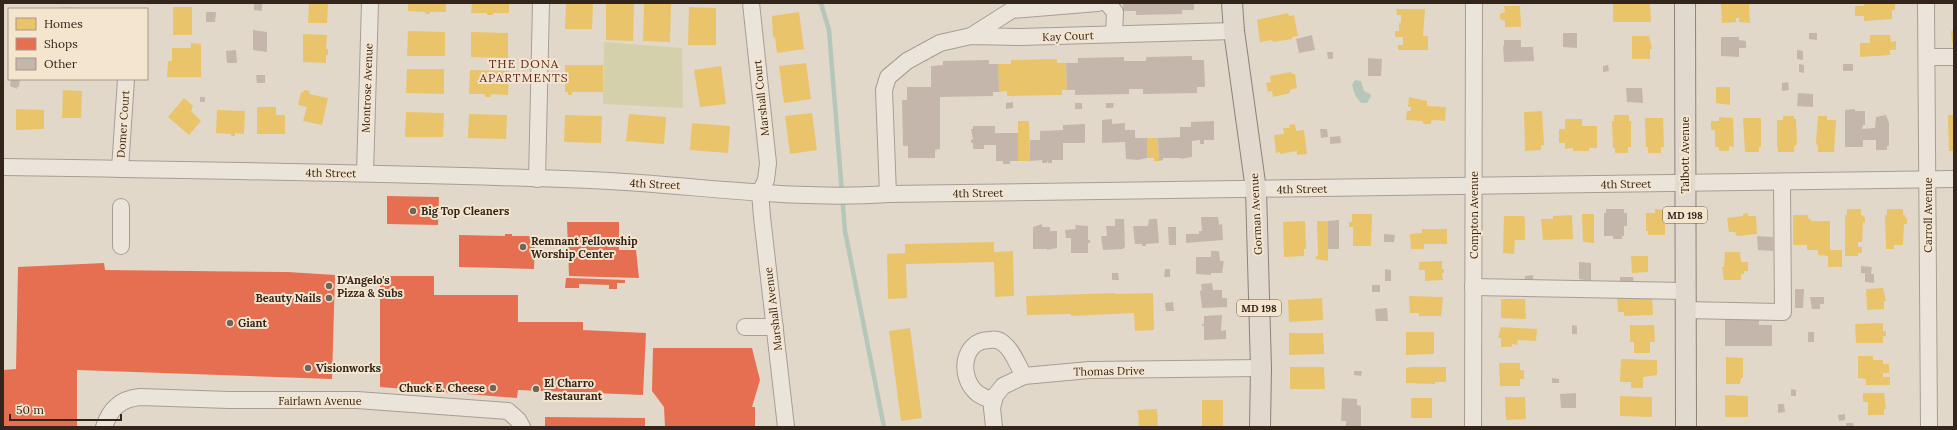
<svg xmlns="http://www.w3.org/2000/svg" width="1957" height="430" viewBox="0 0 1957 430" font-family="Lora,serif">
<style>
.green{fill:#d4d0ac}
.water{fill:#b5c6ba}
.homes{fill:#e9c46a}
.shops{fill:#e76f51}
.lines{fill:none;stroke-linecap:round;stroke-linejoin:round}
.stream{stroke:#b5c6ba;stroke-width:4.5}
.building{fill:#c5b6ab}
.minor-casing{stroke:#a79d93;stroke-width:18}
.major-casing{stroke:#8c837a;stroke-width:22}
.minor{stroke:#eae4db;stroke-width:16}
.major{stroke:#e1d9cd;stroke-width:20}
.poi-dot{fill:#716459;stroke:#f4e5ce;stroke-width:1.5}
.labels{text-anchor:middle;stroke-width:4;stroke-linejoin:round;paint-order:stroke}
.shield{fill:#f4e5ce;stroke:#6e5f51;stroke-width:1}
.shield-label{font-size:10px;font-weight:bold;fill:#34251c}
.street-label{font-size:11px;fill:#34251c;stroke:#f4e5ce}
.poi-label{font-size:11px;font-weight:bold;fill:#34251c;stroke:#f4e5ce;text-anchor:start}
.neighbourhood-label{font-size:12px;letter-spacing:1px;fill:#5f251d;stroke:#f4e5ce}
</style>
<rect width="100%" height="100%" fill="#e2d8ca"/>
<path class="green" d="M604,42L682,48L683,108L603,104Z"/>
<path class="water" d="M1355,80L1361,81L1364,91L1370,94L1371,96L1367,103H1361L1355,95L1352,85Z"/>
<g class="homes">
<path d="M309,3H328L327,23H308Z"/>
<path d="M408,3H446V12H430V14H425V12L408,11Z"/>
<path d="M472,3H509V13H493V15H487V13H471Z"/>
<path d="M566,3H593L592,29H565Z"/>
<path d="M606,3H634L633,41L606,40Z"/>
<path d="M644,3L671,4L670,42L643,41Z"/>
<path d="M1864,3H1895V10H1892V19L1864,21V16H1855V6H1864Z"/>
<path d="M1613,4H1650L1651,22H1613Z"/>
<path d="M1721,4H1749L1750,23L1739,22V18H1736V22L1722,23Z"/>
<path d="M1504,6H1520L1521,27H1505V21L1500,19V14L1505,12Z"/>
<path d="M62,7L80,8V9H62Z"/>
<rect x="173" y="7" width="19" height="28"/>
<path d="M689,7L716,8V45H688Z"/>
<path d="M1396,9H1425L1423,36H1428V50H1398V45H1403V37H1395V31H1399V23H1401V15H1397Z"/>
<path d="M799,12L804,49L777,53L775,37L773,38L772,16Z"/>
<path d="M1288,13L1289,16L1294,15L1298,36L1292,37V39L1273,42L1272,40L1260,42L1257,20Z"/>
<path d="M408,31L445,32V56H407Z"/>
<path d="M1951,31H1954V43H1952Z"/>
<path d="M471,32L508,33V58L471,57Z"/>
<path d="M303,34L327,35L326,49H328V55H326V63L303,62Z"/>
<path d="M1870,35H1890L1891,42L1896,41V50H1890V55L1860,57V43H1870Z"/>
<path d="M1632,36H1649L1652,49H1650V59H1632Z"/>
<path d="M191,43L201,44V77H167L168,61H172V48H191Z"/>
<path d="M1057,59V63H1066L1067,90H1062V95L1007,96V91L999,92L998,64H1011V60Z"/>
<path d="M806,63L811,99L784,103L779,66Z"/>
<path d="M565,65H603V92H572V95H568V92H565Z"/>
<path d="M721,66L726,104L700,107L694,70Z"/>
<path d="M407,69H444V94L406,93Z"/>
<path d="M470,70L509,71L508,95L491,94V97H485V94H469Z"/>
<path d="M1291,72L1292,74H1295L1297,88L1290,90V93L1273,97L1272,91L1268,92L1266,83L1271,82L1270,76Z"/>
<path d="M1716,87H1730V105L1716,103Z"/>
<path d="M63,90L82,91L81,118H62Z"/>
<path d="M304,90L310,91L309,94L328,98L322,125L303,121L307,107L298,105L301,92L303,93Z"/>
<path d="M1409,97L1427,101V106L1446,107L1445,121L1434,120L1431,121V124H1424L1422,121L1406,120L1407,111H1411V107H1408Z"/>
<path d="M184,98L193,106L191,111L201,121L189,135L168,117Z"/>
<path d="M257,107H276V115H285V134H257Z"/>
<path d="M16,109L44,110V129L16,130Z"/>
<path d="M217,110L245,111L244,134L235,133V136H231V134L216,133Z"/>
<path d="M1542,111L1544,145H1541V150L1525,151L1524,112Z"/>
<path d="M406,112L444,113L443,137H405Z"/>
<path d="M812,113L817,150L790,154L785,116Z"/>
<path d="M469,114L507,115L506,139L468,138Z"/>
<path d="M629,114L666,117L664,144L626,141Z"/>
<path d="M565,115L602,116L601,143L564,142Z"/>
<path d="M1614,115H1629V121H1631V147H1628V153H1615V148H1613L1612,121H1614Z"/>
<path d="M1948,115H1954V151H1949Z"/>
<path d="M1783,116H1794V119H1796L1797,144L1794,147V152H1778V147H1777V120H1783Z"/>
<path d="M1818,116H1827V120H1836L1834,152H1818V147L1816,143Z"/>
<path d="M1719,117L1733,118L1734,147L1729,146V151H1719V147H1715V130H1711V121H1719Z"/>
<path d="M1645,118H1663L1664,147H1661V153H1648V147H1646Z"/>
<path d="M1743,118H1761V147H1759V152H1745Z"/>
<path d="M1565,119H1582V126H1597V148H1589V151H1573V148L1565,149V143H1559V129H1565Z"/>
<path d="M1018,121H1029L1030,161H1018Z"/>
<path d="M692,123L730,126L728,153L690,150Z"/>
<path d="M1295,124L1296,131L1304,130L1307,154L1297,155V151L1280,154V152L1276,153L1274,135L1284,134L1283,128H1290L1289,125Z"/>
<path d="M1147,138H1158L1159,161H1154V158H1147Z"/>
<path d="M1655,209L1665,210V235H1648V231H1646V213H1655Z"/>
<path d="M1847,209H1861V215L1865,217V223L1863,222L1862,242H1858V247H1862V253H1858V256H1845V215H1847Z"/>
<path d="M1887,209H1903V215H1905V218H1907V224H1904L1903,245H1894V249H1886L1885,215H1887Z"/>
<path d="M1748,213V216H1756L1757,234L1737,236L1735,232H1729L1727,218L1743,216V214Z"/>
<path d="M1352,214H1372L1371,246H1353V227H1349V222H1352Z"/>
<path d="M1582,214H1594V243L1583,242Z"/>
<path d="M1572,215L1573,239L1543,240L1541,219H1553V216Z"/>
<path d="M1793,215H1808V218L1812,221H1830V250H1842V267H1828V256L1818,255V250H1807V245H1793Z"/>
<path d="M1504,216H1524L1525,219V240H1515L1514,254L1503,253Z"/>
<path d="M1305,221L1306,249H1304V256L1284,257L1283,222Z"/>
<path d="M1317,221H1328V261L1316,259V256H1318Z"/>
<path d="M1422,229H1447V244H1424V249H1411L1410,234L1422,233Z"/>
<path d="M994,242V252L1013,251L1014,296L995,297L994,262L906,264L907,298L888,299L887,254L905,253V244Z"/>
<path d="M1725,252H1740L1741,262H1748V271H1744V274H1741V280H1724L1722,267H1724Z"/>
<path d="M1631,256H1648V272L1632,273Z"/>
<path d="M1442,261V269H1444V273H1442L1443,280L1425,281V270H1419V262Z"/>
<path d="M1883,288L1886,301H1884V309L1867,310L1866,289Z"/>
<path d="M1115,293V294L1153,293L1154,330L1135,331L1134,313L1071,316V314L1027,315L1026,296Z"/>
<path d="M1409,296L1443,297L1441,316H1419V313H1410Z"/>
<path d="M1617,296H1652L1653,315L1624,316V312H1618Z"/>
<path d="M1322,298L1323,320L1289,322L1288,300Z"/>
<path d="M1501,299H1525L1526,319L1501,318Z"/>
<path d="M1883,323V331H1886V336H1883V343H1856L1855,324Z"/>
<path d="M1630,325H1654L1655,342H1650V353H1634V342H1630Z"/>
<path d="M1501,327L1537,329L1536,341L1518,340L1517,345L1512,344V347H1501V338H1498Z"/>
<path d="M910,328L922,418L901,421L889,331Z"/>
<path d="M1406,332H1434V354L1406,355Z"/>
<path d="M1289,333H1323L1324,354L1289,355Z"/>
<path d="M1858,356H1873V360H1883V364H1889V373H1883V377H1890V385H1866V379L1858,378Z"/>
<path d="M1726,357L1743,358V378H1741L1740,384H1726Z"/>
<path d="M1621,359L1657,360V375L1643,377V388H1631V382H1620Z"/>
<path d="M1499,363H1520V370H1524V379H1520V386H1500Z"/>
<path d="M1290,367H1324L1325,389H1290Z"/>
<path d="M1412,367H1446V382H1435V384L1406,383V368Z"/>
<path d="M1863,393H1884L1886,409H1884V415H1868V402H1863Z"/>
<path d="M1725,395L1748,396V417H1725Z"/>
<path d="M1620,396L1652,397V417L1620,416Z"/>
<path d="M1505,397H1525L1526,419L1506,420Z"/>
<rect x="1411" y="398" width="21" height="20"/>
<rect x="1202" y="400" width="21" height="27"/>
<path d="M1157,409L1158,427H1139L1138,410Z"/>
</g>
<g class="shops">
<path d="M387,196L439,197L438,225L387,224Z"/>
<path d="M567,222H619V250H636L639,278L569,276Z"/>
<path d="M505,234H512V236H535L534,269L459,267V235L505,236Z"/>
<path d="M104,263L105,270L288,272L335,275L332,379L77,370V427H3V370L16,369L18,267Z"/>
<path d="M380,276H434V295H518V322H583V330L646,333L643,395L518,390L517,398L380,387Z"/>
<path d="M566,278H570L625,280V283H617V289H609V285L579,284V288H565Z"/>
<path d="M653,348H752L760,380L752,407H755V427H665L664,407L652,391Z"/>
<path d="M545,417L645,418V427H545Z"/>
</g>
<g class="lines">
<path class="stream" d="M821,3L829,30L845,231L884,427"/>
</g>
<g class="building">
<path d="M254,3H262V11L254,10Z"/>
<path d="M1123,3H1194V10H1182V14L1136,15V11H1123Z"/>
<path d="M206,12H216L215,22H206Z"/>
<path d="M253,30L267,32V52L253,50Z"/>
<path d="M1563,33H1577V48L1563,47Z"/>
<path d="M1809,33H1817V40L1809,39Z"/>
<path d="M1312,35L1315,50L1299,53L1296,39Z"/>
<path d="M1721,37H1739V40L1746,41V48H1739V57L1721,56Z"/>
<path d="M1504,40H1521V47H1533L1534,61L1504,62L1503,46H1504Z"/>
<path d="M236,50L237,63H227L226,51Z"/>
<path d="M1797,50L1803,51V60L1797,59Z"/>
<path d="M1327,52H1333V59H1328Z"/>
<path d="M1192,56V60H1204L1205,87H1197V93L1143,94V89H1129V94L1075,95V90H1067L1066,63H1078V58L1124,57V61H1146V57Z"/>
<path d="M1368,58L1382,59L1381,76H1368Z"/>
<path d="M989,60V64H998L999,92H993V96L940,97V149L935,150V158H908V146H903L902,100H907V87H931V66L943,65V61Z"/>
<path d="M1799,64L1804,65V73L1799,72Z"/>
<rect x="1843" y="64" width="10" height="7"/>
<path d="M1608,65L1609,71L1603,72V66Z"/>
<path d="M256,75H265V83H257Z"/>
<path d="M11,79H20L19,87H17V89L10,86Z"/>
<path d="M1788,82L1789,90L1782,91V83Z"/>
<path d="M1626,88H1642L1643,103L1627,102Z"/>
<path d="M1798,93L1813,94V107L1797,106Z"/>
<rect x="200" y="97" width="5" height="5"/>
<path d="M1013,102V108L1006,109V103Z"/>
<rect x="1075" y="103" width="7" height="6"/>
<path d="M1106,103H1114L1113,108H1106Z"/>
<path d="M1855,109V111H1865V125H1863L1862,129L1875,128L1876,117L1886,115L1889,123V146H1887V150H1876V140H1863V147H1845V110Z"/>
<path d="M1112,119V124L1125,123V130H1135V138H1147V158L1138,160L1126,159L1125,142L1102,143V120Z"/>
<path d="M1214,121V140H1204V144H1200V140L1192,141V157L1181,159V158H1163V160L1159,161L1158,138L1180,137V127H1191V122Z"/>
<path d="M1085,124V143H1063V160H1052V163H1048V160L1047,163H1042V160L1030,161V140H1040V131L1063,130V125Z"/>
<path d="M973,126H995V133H1018V161H1010V164H1003V161H996V145H984V149H973V143H971V140L973,139L971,129H973Z"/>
<path d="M1320,129H1327L1328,137L1321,138Z"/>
<path d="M1340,136L1341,143L1330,144V137Z"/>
<path d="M1606,209H1624V213H1627V226H1624V236H1622V239H1613V236H1604V213H1606Z"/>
<path d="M1201,217H1218L1219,225L1222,224L1223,240L1186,243V234H1199V231H1202Z"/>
<path d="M1115,219H1124L1125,247L1123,249L1103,250L1101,236H1107L1106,226H1115Z"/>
<path d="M1149,219H1157L1159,243L1146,244V246H1142V244H1135L1133,226H1148Z"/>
<path d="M1339,220V249H1328V221Z"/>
<path d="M1042,224V227H1050V231H1057V248L1047,250V249H1033V227Z"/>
<path d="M1075,225L1088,226V240H1090V243H1088V253H1071V238H1066L1065,230L1076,229Z"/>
<path d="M1168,227H1176V245H1169Z"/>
<path d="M1384,234L1395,235L1394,242H1384Z"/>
<path d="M1757,236L1773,237V251L1758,250Z"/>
<path d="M1211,251H1219L1220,261H1224L1222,273H1211V275L1196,274V257H1211Z"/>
<path d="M1579,262L1591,263V281L1579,279Z"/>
<path d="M1861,266L1872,267L1871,274H1874V283L1865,282V274H1870L1861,273Z"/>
<path d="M1165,269H1170V277H1164Z"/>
<path d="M1385,269L1391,270V281H1385Z"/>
<path d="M1112,273H1118L1119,280H1112Z"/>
<path d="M1533,275V284H1525V276Z"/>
<path d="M1620,277H1633L1634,284L1620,285Z"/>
<path d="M1212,283L1213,290H1222V298H1227V307L1202,308L1200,291L1202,290L1201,284Z"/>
<rect x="1372" y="285" width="8" height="7"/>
<path d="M1795,289H1804L1803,308H1795Z"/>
<path d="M1810,297H1824V304H1820V309H1812Z"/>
<path d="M1173,302L1174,311H1166L1165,303Z"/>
<path d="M1387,308L1388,321H1376L1375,309Z"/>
<path d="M1222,315L1221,331L1226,330V339L1204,340V326H1202V324H1204V316Z"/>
<path d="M1759,318V325H1772V346H1725V319Z"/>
<path d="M1572,325L1577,326V334H1572Z"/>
<rect x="1808" y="332" width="6" height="10"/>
<path d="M1354,371H1362L1361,376L1354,375Z"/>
<path d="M1552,378L1559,379V383H1552Z"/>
<path d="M1791,389L1796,390V396H1791Z"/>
<path d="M1576,393V408H1561L1560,394Z"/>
<path d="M1342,398L1357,399V405L1361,406V427H1346V421H1341Z"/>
<path d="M1778,404H1784L1785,412L1778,413Z"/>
<path d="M1845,414V420L1839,421L1838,415Z"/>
<path d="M1846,423H1853L1854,427H1846Z"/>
</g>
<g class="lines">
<g class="minor-casing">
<g id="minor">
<path d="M751,3L768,163L766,180L760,192L762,217L786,427"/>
<path d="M1107,3L1115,12L1114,34"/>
<path d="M1926,3L1929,427"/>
<path d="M971,36L1012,10L1098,3"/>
<path d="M1927,57H1954"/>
<path d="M3,167C199,170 395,173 590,180C689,184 789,201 888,194L1954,179"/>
<path d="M120,169L126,79"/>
<path d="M365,173L370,3"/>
<path d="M537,179L541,3"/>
<path d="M888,194L884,90L888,77L907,61L940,43L971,36L1020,37L1234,31"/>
<path d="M121,207V246"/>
<path d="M1473,287L1685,291"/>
<path d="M1685,310L1783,312L1782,182"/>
<path d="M745,327H775"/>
<path d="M993,401C988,399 981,396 977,393C958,377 962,340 990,340C995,339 1000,340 1004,344C1013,351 1018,366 1024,376"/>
<path d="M104,427C110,409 120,399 140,397L229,400H357L508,411L518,420L522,427"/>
<path d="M994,427L992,408L995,396L1003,386L1024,376L1089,370L1261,368"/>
<path d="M1473,427L1474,3"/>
</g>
</g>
<g class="major-casing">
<g id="major">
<path d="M1232,3L1234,31L1256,190L1261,368L1260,427"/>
<path d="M1685,3L1686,427"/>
</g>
</g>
<use href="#minor" class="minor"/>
<use href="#major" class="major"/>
</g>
<g class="poi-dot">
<circle cx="413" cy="211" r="4"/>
<circle cx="523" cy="247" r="4"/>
<circle cx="329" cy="286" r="4"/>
<circle cx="329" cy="298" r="4"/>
<circle cx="230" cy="323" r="4"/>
<circle cx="308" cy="368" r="4"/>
<circle cx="493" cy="388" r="4"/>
<circle cx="536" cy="389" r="4"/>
</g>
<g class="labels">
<g class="shield">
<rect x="1663" y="207" width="44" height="16" rx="3"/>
<rect x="1237" y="300" width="44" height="16" rx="3"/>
</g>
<g class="shield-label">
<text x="1685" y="219">MD 198</text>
<text x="1259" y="312">MD 198</text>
</g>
<g class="street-label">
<text transform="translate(1068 36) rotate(-2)" y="4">Kay Court</text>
<text transform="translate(367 88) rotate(-88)" y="4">Montrose Avenue</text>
<text transform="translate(761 98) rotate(-96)" y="4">Marshall Court</text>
<text transform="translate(123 124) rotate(-86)" y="4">Domer Court</text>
<text transform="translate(1685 155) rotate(-90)" y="4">Talbott Avenue</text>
<text transform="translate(331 173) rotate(1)" y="4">4th Street</text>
<text transform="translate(655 184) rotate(3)" y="4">4th Street</text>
<text transform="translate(1626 184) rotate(-1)" y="4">4th Street</text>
<text transform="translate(1302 189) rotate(-1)" y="4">4th Street</text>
<text transform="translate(978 193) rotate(-1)" y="4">4th Street</text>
<text transform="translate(1256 214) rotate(-93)" y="4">Gorman Avenue</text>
<text transform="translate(1474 215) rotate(-90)" y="4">Compton Avenue</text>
<text transform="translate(1928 215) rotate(-90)" y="4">Carroll Avenue</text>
<text transform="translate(773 309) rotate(-97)" y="4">Marshall Avenue</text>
<text transform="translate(1109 371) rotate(-1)" y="4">Thomas Drive</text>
<text x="320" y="405">Fairlawn Avenue</text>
</g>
<g class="poi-label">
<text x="421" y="215">Big Top Cleaners</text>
<text x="531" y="245">Remnant Fellowship<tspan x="531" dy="13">Worship Center</tspan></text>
<text x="337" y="284">D'Angelo's<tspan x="337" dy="13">Pizza &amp; Subs</tspan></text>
<text x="321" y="302" text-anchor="end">Beauty Nails</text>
<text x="238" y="327">Giant</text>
<text x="316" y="372">Visionworks</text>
<text x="544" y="387">El Charro<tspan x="544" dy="13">Restaurant</tspan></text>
<text x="485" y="392" text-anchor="end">Chuck E. Cheese</text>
</g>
<g class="neighbourhood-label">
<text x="524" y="68">THE DONA<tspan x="524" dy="14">APARTMENTS</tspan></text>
</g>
</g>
<rect width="1957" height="430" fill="none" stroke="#34251c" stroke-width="8"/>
<rect x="8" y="8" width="140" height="72" fill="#f4e5ce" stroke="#a79887"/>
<rect x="16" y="18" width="20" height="12" fill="#e9c46a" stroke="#a79887"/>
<text x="44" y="28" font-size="12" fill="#34251c">Homes</text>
<rect x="16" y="38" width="20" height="12" fill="#e76f51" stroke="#a79887"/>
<text x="44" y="48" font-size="12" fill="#34251c">Shops</text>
<rect x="16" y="58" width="20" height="12" fill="#c5b6ab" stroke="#a79887"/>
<text x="44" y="68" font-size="12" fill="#34251c">Other</text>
<path d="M10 414v6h111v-6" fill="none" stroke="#34251c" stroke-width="2"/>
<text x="16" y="414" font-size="12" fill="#34251c" stroke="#f4e5ce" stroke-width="3" paint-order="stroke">50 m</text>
</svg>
